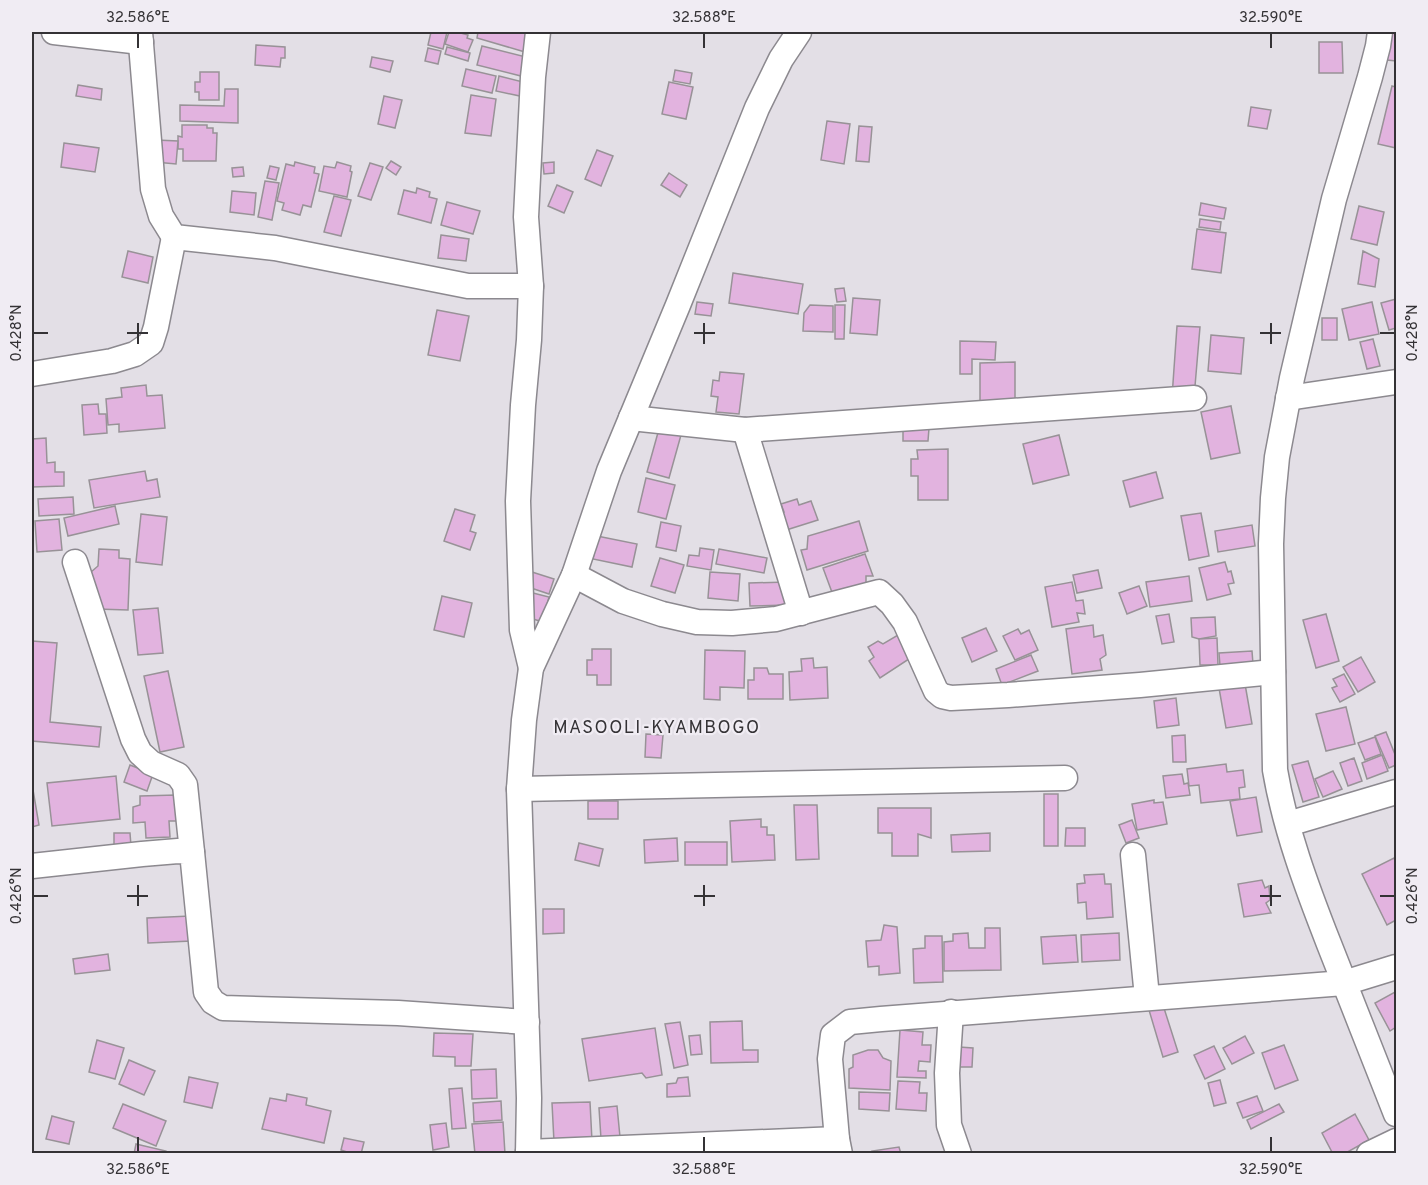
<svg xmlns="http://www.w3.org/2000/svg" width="1428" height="1185" viewBox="0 0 1428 1185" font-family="Overpass,sans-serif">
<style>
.building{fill:#e2b3df;stroke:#989297;stroke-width:1.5}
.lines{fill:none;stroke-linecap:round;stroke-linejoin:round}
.minor-casing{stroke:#8c898f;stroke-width:27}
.minor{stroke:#fff;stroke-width:24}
.ticks{fill:none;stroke:#343235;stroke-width:2}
.labels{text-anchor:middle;stroke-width:4.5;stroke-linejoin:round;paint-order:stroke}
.quarter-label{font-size:18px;letter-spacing:1.5px;fill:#343235;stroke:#f0ecf3}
.neatline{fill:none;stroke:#343235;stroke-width:2}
.ticks-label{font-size:15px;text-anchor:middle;fill:#343235}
</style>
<rect width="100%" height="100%" fill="#e3dfe6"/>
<g class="building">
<path d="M431,32H447L443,49L428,45Z"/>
<path d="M449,32L456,33L457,32L468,35L467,38L473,40L468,52L445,44Z"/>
<path d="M478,32H531L525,52L477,38Z"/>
<path d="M1390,32H1396V61L1387,60Z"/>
<path d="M1319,42H1342L1343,73H1319Z"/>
<path d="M256,45L285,47V58H281L280,67L255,65Z"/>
<path d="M482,46L526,57L521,76L477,65Z"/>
<path d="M447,47L470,53L468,61L445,54Z"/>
<path d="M428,48L441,51L438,64L425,61Z"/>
<path d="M372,57L393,61L390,72L370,67Z"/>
<path d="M466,69L496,76L492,93L462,86Z"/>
<path d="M675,70L692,73L690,84L673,81Z"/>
<path d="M200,72H219V100H199V92H195V82H200Z"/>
<path d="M499,76L523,82L520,96L496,91Z"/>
<path d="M669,82L693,87L686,119L662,114Z"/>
<path d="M78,85L102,89L101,100L76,96Z"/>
<path d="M1392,86L1396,87V148L1378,144Z"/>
<path d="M225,89H238V123L180,121V105L224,106Z"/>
<path d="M471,95L496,99L491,136L465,133Z"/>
<path d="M384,96L402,100L395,128L378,124Z"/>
<path d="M1251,107L1271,110L1267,129L1248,126Z"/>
<path d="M827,121L850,124L844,164L821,160Z"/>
<path d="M182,125H207V128H213V133H217L216,161H183V149H178V136L182,137Z"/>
<path d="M859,126L872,127L869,162L856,161Z"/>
<path d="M156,140L178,141L176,164L155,162Z"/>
<path d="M64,143L99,148L95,172L61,167Z"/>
<path d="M597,150L613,156L601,186L585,179Z"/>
<path d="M391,161L401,167L396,175L386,168Z"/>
<path d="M295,162L315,167L314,173L319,174L311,207L303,205L300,215L282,210L284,203L277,201L286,164L294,166Z"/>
<path d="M337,162L351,166L350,171L352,172L347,197L319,191L324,166L335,168Z"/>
<path d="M554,162V173L544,174L543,163Z"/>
<path d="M370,163L383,167L371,200L358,196Z"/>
<path d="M270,166L279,168L276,180L267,178Z"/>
<path d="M243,167L244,176L233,177L232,168Z"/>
<path d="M669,173L687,185L680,197L661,185Z"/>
<path d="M265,181L279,183L272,220L258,217Z"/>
<path d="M557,185L573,192L564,213L548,206Z"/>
<path d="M417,188L430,192L429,197L437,199L431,223L398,214L404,190L416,193Z"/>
<path d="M232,191L256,193L254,215L230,212Z"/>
<path d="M334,196L351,200L341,236L324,232Z"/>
<path d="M447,202L480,211L473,234L441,225Z"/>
<path d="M1201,203L1226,208L1224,219L1199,215Z"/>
<path d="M1359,206L1384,212L1377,245L1351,239Z"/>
<path d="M1200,219L1221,222L1220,230L1199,227Z"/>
<path d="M1197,229L1226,233L1221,273L1192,269Z"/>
<path d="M441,235L469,239L466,261L438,258Z"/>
<path d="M128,251L153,257L148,283L122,277Z"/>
<path d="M1363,251L1379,259L1375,287L1358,284Z"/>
<path d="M733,273L803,284L798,314L729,303Z"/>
<path d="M844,288L846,301L837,302L835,289Z"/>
<path d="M853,298L880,300L877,335L850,333Z"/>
<path d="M1396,299V328L1389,330L1381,303Z"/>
<path d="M697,302L713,304L711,316L695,314Z"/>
<path d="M1372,302L1379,334L1349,340L1342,309Z"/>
<path d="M810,305L833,306V332L803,331L804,313Z"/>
<path d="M835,305H845L844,339H835Z"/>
<path d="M437,310L469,316L460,361L428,355Z"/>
<rect x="1322" y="318" width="15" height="22"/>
<path d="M1177,326L1200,327L1194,398L1172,397Z"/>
<path d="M1211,335L1244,338L1241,374L1208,371Z"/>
<path d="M1373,339L1380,366L1367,369L1360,342Z"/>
<path d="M960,341L996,342L995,360L972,359V374H960Z"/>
<path d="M1015,362V401H980V363Z"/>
<path d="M720,372L744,374L739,414L716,412L718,397L711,396L713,380L719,381Z"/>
<path d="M146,385L147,396L162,395L165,428L119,432V424L108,425L106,399L122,397L121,388Z"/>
<path d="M98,404L99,414H106L107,433L84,435L82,405Z"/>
<path d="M1231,406L1240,453L1211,459L1201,412Z"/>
<path d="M903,428H929L928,441H903Z"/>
<path d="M659,429L681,435L669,478L647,472Z"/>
<path d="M1059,435L1069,475L1033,484L1023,444Z"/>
<path d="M46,438L47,463L55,462V472H64V486L32,487V439Z"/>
<path d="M948,449V500H918V476H911V459H918L917,450Z"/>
<path d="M145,471L147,481L157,479L160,497L94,508L89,480Z"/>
<path d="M1156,472L1163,498L1130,507L1123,481Z"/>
<path d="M646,478L675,485L666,519L638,512Z"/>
<path d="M73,497L74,514L39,516L38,499Z"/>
<path d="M797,499L799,505L811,501L818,520L783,531L777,514L784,512L781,504Z"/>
<path d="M115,506L119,524L68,536L64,518Z"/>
<path d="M455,509L475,515L470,531L476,533L470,550L444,541Z"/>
<path d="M1201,513L1209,556L1189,560L1181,516Z"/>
<path d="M141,514L167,517L162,565L136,562Z"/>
<path d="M59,519L62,550L37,552L35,521Z"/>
<path d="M859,521L868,551L807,570L801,550L807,549L808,536Z"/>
<path d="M661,522L681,526L676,551L656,547Z"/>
<path d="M1252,525L1255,546L1218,552L1215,531Z"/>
<path d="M597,536L637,544L632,567L593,559Z"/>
<path d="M700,548L714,550L711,570L687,566L689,555L699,556Z"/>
<path d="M99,549L119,550V558L130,559L128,610L96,609L91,590V572L98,566Z"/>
<path d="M719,549L767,558L764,573L716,564Z"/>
<path d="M865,554L873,576H866V583L833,595L823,568Z"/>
<path d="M660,558L684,565L675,593L651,586Z"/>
<path d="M1225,562L1228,572L1231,571L1234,583L1228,584L1231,594L1207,600L1199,568Z"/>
<path d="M1098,570L1102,588L1077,593L1073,575Z"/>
<path d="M532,572L554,579L549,594L528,587Z"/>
<path d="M710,572L740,574L738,601L708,598Z"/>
<path d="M1189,576L1192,601L1150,607L1146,582Z"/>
<path d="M787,582L788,605L750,606L749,583Z"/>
<path d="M1072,582L1076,601L1083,600L1085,614L1077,613L1079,622L1052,627L1045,587Z"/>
<path d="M1139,586L1147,606L1127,614L1119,593Z"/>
<path d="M529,592L549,597L543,622L523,616Z"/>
<path d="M442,596L472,603L464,637L434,630Z"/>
<path d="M158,608L163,653L138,655L133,610Z"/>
<path d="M1169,614L1174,642L1162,644L1156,616Z"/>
<path d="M1326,614L1339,661L1316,668L1303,620Z"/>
<path d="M1215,617L1216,636L1199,639L1192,637L1191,618Z"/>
<path d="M1093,625L1094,637L1103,635L1106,655L1100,659L1102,670L1072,674L1066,629Z"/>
<path d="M986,628L997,651L972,662L962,638Z"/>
<path d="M1018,629L1021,634L1029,630L1038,650L1015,660L1003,636Z"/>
<path d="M898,635L912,657L880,678L869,661L874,657L868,647L878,641L883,644Z"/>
<path d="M1217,638L1218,665H1200L1199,639Z"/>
<path d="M32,641L57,643L50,722L101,727L99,747L32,741Z"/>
<path d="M592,649H611V685H597V675H587V660H592Z"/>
<path d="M705,650L745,651L744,688L720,687V700L704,699Z"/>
<path d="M1252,651L1253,664L1220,666L1219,653Z"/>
<path d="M1031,655L1038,671L1002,685L996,669Z"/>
<path d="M1361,657L1375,682L1358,692L1343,667Z"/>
<path d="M813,658L814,668L827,667L828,698L790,700L789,672L802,671L801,659Z"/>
<path d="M754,668H767L769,674H783V699H748V680H754Z"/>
<path d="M168,671L184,747L160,752L144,676Z"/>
<path d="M1344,674L1355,694L1340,702L1332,688L1337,686L1333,679Z"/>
<path d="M1245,684L1252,724L1226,728L1219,688Z"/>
<path d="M1176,698L1179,725L1157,728L1154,701Z"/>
<path d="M1346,707L1355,744L1326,751L1316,714Z"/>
<path d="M1386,732L1396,757V765L1389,768L1375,736Z"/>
<path d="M646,734L663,735L661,758L645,757Z"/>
<path d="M1185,735L1186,762H1173L1172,736Z"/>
<path d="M1375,737L1381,754L1365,760L1358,743Z"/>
<path d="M1382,755L1388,771L1367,779L1362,763Z"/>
<path d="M1354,758L1362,781L1348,786L1340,763Z"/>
<path d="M1308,761L1319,797L1303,802L1292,765Z"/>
<path d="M1226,764L1227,772L1243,770L1245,787L1239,788L1240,799L1201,803L1199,785L1189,786L1187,769Z"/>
<path d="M130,765L153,774L147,791L124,782Z"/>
<path d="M1333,771L1342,789L1323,797L1315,779Z"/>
<path d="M1182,774L1184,784L1188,783L1190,795L1166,798L1163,776Z"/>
<path d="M116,776L120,819L52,826L47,783Z"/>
<path d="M32,784L39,825L32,827Z"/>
<rect x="1044" y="794" width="14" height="52"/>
<path d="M176,795L177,821H169L170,837L146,838L145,822L133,823V807L140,805V796Z"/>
<path d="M1256,797L1262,832L1237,836L1230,801Z"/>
<path d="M1154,800V803L1163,802L1167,824L1137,830L1132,804Z"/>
<rect x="588" y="801" width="30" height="18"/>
<path d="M794,805H817L819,859L796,860Z"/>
<path d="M878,808H931V838L918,834V856H892V833H878Z"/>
<path d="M761,819V827H767V835H774L775,860L732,862L730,821Z"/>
<path d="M1132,820L1139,838L1126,843L1119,825Z"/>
<path d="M1066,828H1085V846H1065Z"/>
<path d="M114,833H130L131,846L114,847Z"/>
<path d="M990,833V851L952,852L951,835Z"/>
<path d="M677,838L678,861L645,863L644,840Z"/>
<rect x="685" y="842" width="42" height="23"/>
<path d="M579,843L603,849L599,866L575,860Z"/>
<path d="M1394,858L1396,863V920L1387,925L1362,874Z"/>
<path d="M1104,874L1105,884H1111L1113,917L1087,919L1086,902L1078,903L1077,884L1085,883L1084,875Z"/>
<path d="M1262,880L1265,888L1269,886L1270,900L1266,903L1271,913L1244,917L1238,884Z"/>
<path d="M543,909H564V933L543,934Z"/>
<path d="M190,916L191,941L148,943L147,918Z"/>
<path d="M884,925L897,927L900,973L879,975V966L868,967L866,941L881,940Z"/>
<path d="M985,928H1000L1001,970L944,971V942L953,941V934L968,933L969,948H985Z"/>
<path d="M1119,933L1120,960L1082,962L1081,935Z"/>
<path d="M1076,935L1078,962L1043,964L1041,937Z"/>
<path d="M925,936H942L943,982L914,983L913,949L925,948Z"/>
<path d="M108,954L110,970L75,974L73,959Z"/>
<path d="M1395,992L1396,995V1027L1390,1031L1375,1003Z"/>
<path d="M1163,1005L1178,1052L1163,1057L1149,1010Z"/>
<path d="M742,1021L743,1050H758V1062L711,1063L710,1022Z"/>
<path d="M680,1022L688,1065L674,1068L665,1024Z"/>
<path d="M655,1028L662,1075L646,1078L642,1073L589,1081L582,1039Z"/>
<path d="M900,1030L923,1032L922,1045H931L930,1062L919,1061L918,1071H926V1078L897,1077Z"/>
<path d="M434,1033L473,1034L471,1066H455V1057L433,1056Z"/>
<path d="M700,1035L702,1054L691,1055L689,1036Z"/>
<path d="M1245,1036L1254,1053L1232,1064L1223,1048Z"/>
<path d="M97,1040L124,1048L115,1079L89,1072Z"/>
<path d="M1284,1045L1298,1080L1275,1089L1262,1053Z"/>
<path d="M1214,1046L1225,1069L1205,1079L1194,1055Z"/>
<path d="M959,1047L973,1048L972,1067H958Z"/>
<path d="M868,1050H878L883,1058L891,1061L890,1090L849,1088V1069L853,1067V1055Z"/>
<path d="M129,1060L155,1071L144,1095L119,1084Z"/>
<path d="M496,1069L497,1098L472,1099L471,1070Z"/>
<path d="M189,1077L218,1083L212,1108L184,1102Z"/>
<path d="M688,1077L690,1096L667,1097V1084L676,1083L678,1078Z"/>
<path d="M1220,1080L1226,1103L1214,1106L1208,1083Z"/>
<path d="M898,1081L920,1082L919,1093H927L926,1111L896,1109Z"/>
<path d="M462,1088L466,1128L452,1129L449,1089Z"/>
<path d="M859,1092L890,1093L889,1111L859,1109Z"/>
<path d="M287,1094L307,1098L306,1105L331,1111L324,1143L262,1129L270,1098L286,1101Z"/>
<path d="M1257,1096L1263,1111L1243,1118L1237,1103Z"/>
<path d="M501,1101L502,1120L474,1122L473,1103Z"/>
<path d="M590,1102L592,1141L554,1142L552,1103Z"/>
<path d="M123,1104L166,1121L156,1146L113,1128Z"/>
<path d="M1279,1104L1284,1112L1251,1129L1247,1120Z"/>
<path d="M617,1106L620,1137L601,1139L599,1108Z"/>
<path d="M1355,1114L1369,1140L1344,1154H1333L1322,1133Z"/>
<path d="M52,1116L74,1122L69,1144L46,1139Z"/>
<path d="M503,1122L505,1154H475L472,1124Z"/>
<path d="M446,1123L449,1147L433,1150L430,1125Z"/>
<path d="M344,1138L364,1142L361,1154H353L341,1150Z"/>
<path d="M136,1144L166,1151V1154H134Z"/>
<path d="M899,1147L901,1154H873L872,1151Z"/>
</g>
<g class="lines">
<g class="minor-casing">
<g id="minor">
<path d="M54,32L141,42"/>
<path d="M140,32L153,189L161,216L174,237L275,248L468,286H531"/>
<path d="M1380,32L1378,46L1370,77L1334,199L1292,378L1277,457L1273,498L1271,544L1275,770C1285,829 1307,888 1329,944C1351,1001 1374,1057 1396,1114"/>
<path d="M32,374L112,361L135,354L151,343L156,327L174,237"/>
<path d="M1288,398L1396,382"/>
<path d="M631,418L745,430L1194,398"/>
<path d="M745,430L801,613"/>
<path d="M75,562L133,739L140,753L151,763L178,775L185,785L192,852"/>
<path d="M574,575L623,601L662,614L697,622L732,623L776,619L879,592L892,604L905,622L936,691L942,696L951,698L1008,695L1140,685L1273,672"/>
<path d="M531,668L522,630L518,501L523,405L529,340L531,286L526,217L533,77L538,32"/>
<path d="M519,789L1065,778"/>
<path d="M1288,824L1396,792"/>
<path d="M1133,855L1147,997"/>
<path d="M32,866L142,854L178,851L192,852L206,992L213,1002L223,1008L398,1013L527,1022"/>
<path d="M951,1012L947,1073L949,1125L959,1154"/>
<path d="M528,1152L837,1139"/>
<path d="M528,1154L529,1098L519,789L524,720L531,668L574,575L609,471L678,305L757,108L781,59L799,32"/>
<path d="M840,1154L837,1139L830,1059L833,1035L850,1022L881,1019L1344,983L1396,967"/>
<path d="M1369,1154L1396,1141"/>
</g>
</g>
<use href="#minor" class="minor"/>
</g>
<path class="ticks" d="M138,33V48M704,33V48M1271,33V48M138,323V344M704,323V344M1271,323V344M33,333H48M127,333H148M694,333H715M1260,333H1281M1380,333H1395M138,885V906M704,885V906M1271,885V906M33,896H48M127,896H148M694,896H715M1260,896H1281M1380,896H1395M138,1137V1152M704,1137V1152M1271,1137V1152"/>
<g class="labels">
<g class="quarter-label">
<text x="657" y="733">MASOOLI-KYAMBOGO</text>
</g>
</g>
<rect width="1428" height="1185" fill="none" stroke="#f0ecf3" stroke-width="66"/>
<rect x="33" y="33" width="1362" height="1119" class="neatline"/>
<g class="ticks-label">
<text x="138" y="22">32.586°E</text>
<text x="704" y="22">32.588°E</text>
<text x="1271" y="22">32.590°E</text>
<text transform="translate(16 333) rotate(-90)" y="5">0.428°N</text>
<text transform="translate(1412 333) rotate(-90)" y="5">0.428°N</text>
<text transform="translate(16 896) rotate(-90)" y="5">0.426°N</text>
<text transform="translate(1412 896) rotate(-90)" y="5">0.426°N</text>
<text x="138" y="1174">32.586°E</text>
<text x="704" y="1174">32.588°E</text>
<text x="1271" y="1174">32.590°E</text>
</g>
</svg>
